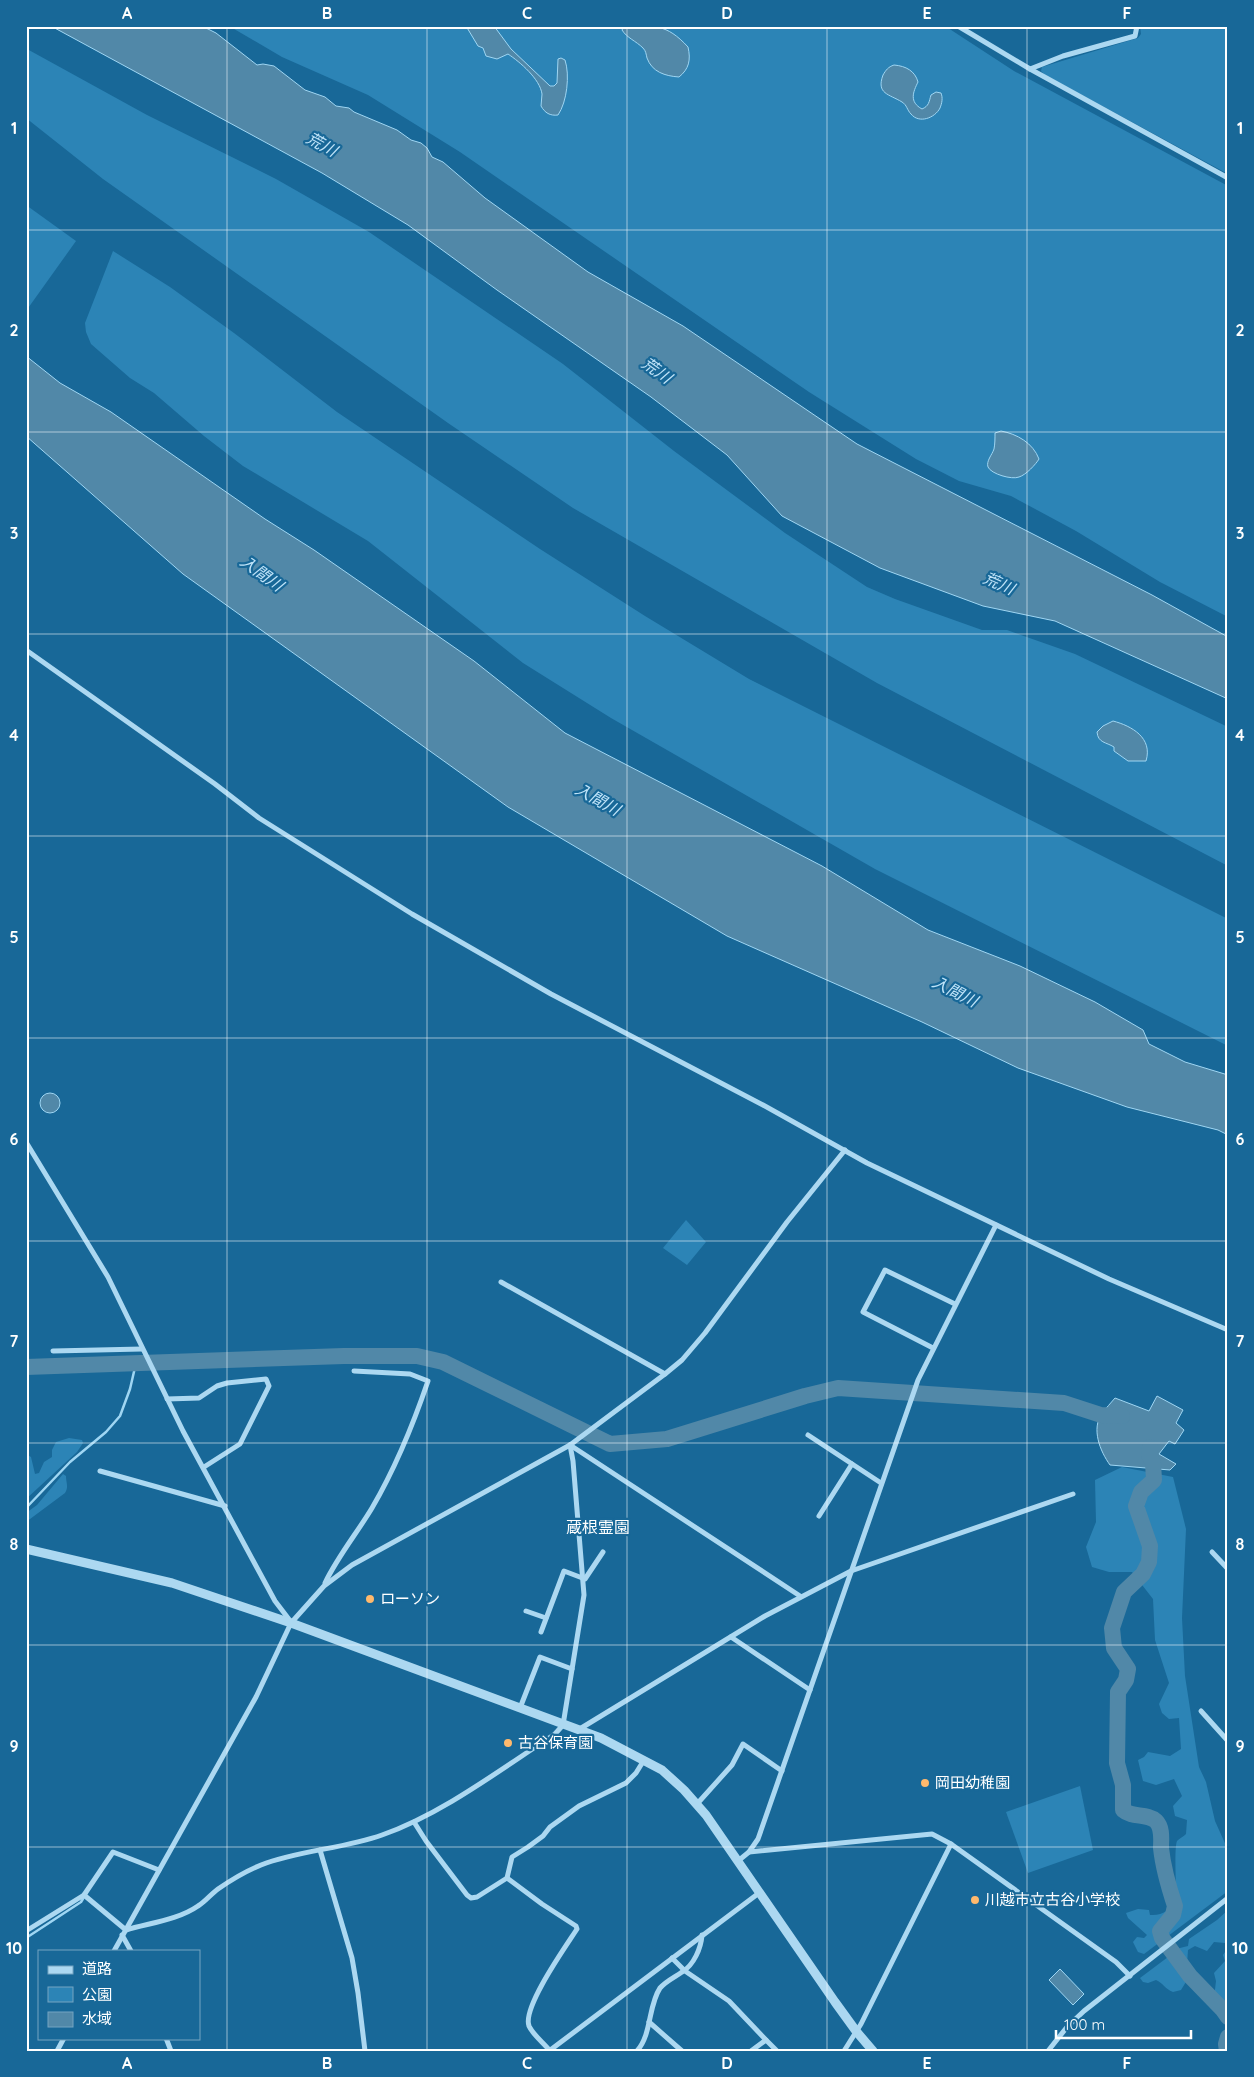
<svg xmlns="http://www.w3.org/2000/svg" width="1254" height="2077" viewBox="0 0 1254 2077" font-family="Quicksand,'Noto Sans JP',sans-serif">
<style>
.green{fill:#2c84b6}
.water{fill:#5188a8;stroke:#9fd6f3}
.lines{fill:none;stroke-linecap:round;stroke-linejoin:round}
.stream{stroke:#9fd6f3;stroke-width:2.5}
.river{stroke:#5188a8;stroke-width:16}
.minor{stroke:#acd8f1;stroke-width:5}
.tertiary{stroke:#acd8f1;stroke-width:9}
.grid{fill:none;stroke:#fff;stroke-width:1;stroke-opacity:0.55}
.poi-dot{fill:#ffb96d;stroke:#186898;stroke-width:2}
.labels{text-anchor:middle;stroke-width:4.5;stroke-linejoin:round;paint-order:stroke}
.poi-label{font-size:15px;fill:#fff;stroke:#186898;text-anchor:start}
.water-label{font-size:16px;font-style:italic;fill:#c0e4f9;stroke:#186898}
.neighbourhood-label{font-size:16px;fill:#fff;stroke:#186898}
.neatline{fill:none;stroke:#fff;stroke-width:2}
.grid-label{font-size:16px;text-anchor:middle;font-weight:bold;fill:#fff}
</style>
<rect width="100%" height="100%" fill="#186898"/>
<g class="green">
<path d="M229,26H945L1014,71L1228,186V617L1160,582L1076,531L1011,496L959,481L916,459L809,392L460,152L368,95L282,57Z"/>
<path d="M1140,26H1228V174L1045,75L1041,71L1042,67L1138,38L1141,34Z"/>
<path d="M27,49L147,115L276,179L369,232L563,364L674,451L785,533L867,587L895,599L982,630H1007L1075,654L1228,727V866L877,683L573,508L448,423L103,179L26,118Z"/>
<path d="M26,205L76,241L26,311Z"/>
<path d="M113,251L170,287L234,333L337,412L540,549L645,616L749,679L1228,919V1046L875,869L611,718L523,663L368,541L243,466L204,436L154,393L130,378L91,344L86,332L85,323Z"/>
<path d="M686,1220L706,1242L687,1265L663,1248Z"/>
<path d="M69,1438L82,1440L83,1443L77,1452L26,1499V1454L31,1457L35,1474L39,1473L44,1462L52,1457V1450L56,1442Z"/>
<path d="M1122,1467L1173,1477L1186,1529L1182,1618L1185,1676L1199,1767L1206,1782L1215,1821L1228,1850V1891L1144,1954L1138,1952L1133,1942L1137,1937L1144,1938L1147,1935L1128,1918L1126,1913L1138,1909L1149,1910L1150,1915C1163,1916 1169,1910 1177,1900C1176,1891 1174,1848 1177,1841C1179,1839 1184,1836 1186,1834L1187,1820L1175,1816L1173,1806L1182,1796L1174,1779L1156,1785L1143,1781L1138,1760L1144,1757L1148,1752L1170,1756L1181,1749L1179,1718L1169,1719L1162,1713L1159,1704L1169,1683L1155,1640L1153,1599L1132,1572H1109L1092,1567L1086,1547L1096,1522L1095,1480Z"/>
<path d="M63,1474L66,1476C66,1483 69,1487 65,1493L26,1522V1513L37,1505Z"/>
<path d="M1080,1786L1093,1850L1028,1873L1006,1812Z"/>
<path d="M1228,1910V2009L1223,2007L1214,1998L1216,1981L1214,1973L1225,1961L1223,1955L1227,1949L1225,1943L1214,1942L1207,1951L1195,1946L1188,1950L1187,1964L1192,1972L1181,1990L1173,1992C1165,1989 1163,1983 1156,1980L1148,1983L1143,1982L1140,1978L1180,1948L1188,1946L1189,1939L1217,1920Z"/>
</g>
<g class="water">
<path d="M51,26H202L216,33L257,65L263,64L274,66L305,90L325,97L336,106L349,108L354,112L397,130L411,140L421,143L427,148L432,157L443,162L485,198L588,272L683,326L857,444L1152,595L1228,637V699L1055,621L983,606L880,568L782,516L727,455L651,397L497,290L408,225L322,173Z"/>
<path d="M466,26H494L511,49L550,86H554L557,83L558,59L561,58L565,60C570,75 567,102 558,115C550,116 545,113 541,106C541,102 542,98 542,94C540,79 520,62 508,54L497,59L486,56L483,48L478,46Z"/>
<path d="M624,26C654,26 666,23 688,47C691,60 689,69 679,77C665,76 652,72 647,58C646,54 646,51 643,48C636,41 627,38 622,30Z"/>
<path d="M894,65C906,66 915,71 918,82C913,92 909,102 922,109C929,106 929,102 931,95L936,92L941,93C943,98 942,103 940,108C935,118 919,124 911,114C907,110 907,105 902,102C889,94 876,94 883,75C886,70 888,67 894,65Z"/>
<path d="M26,356L60,383L111,412L265,519L314,550L474,661L565,733L822,866L928,930L1020,966L1095,1002L1143,1030L1149,1044L1185,1062L1228,1075V1135L1218,1130L1127,1107L1018,1068L922,1022L727,936L508,807L183,574L26,436Z"/>
<path d="M1001,431C1017,434 1033,443 1039,459C1036,464 1026,475 1019,477C1012,480 991,474 988,467C986,461 992,455 994,449C995,444 995,438 995,433Z"/>
<path d="M1113,721C1132,726 1153,738 1146,761H1128L1114,751V747C1106,742 1098,743 1097,732L1103,726Z"/>
<circle cx="50" cy="1103" r="10"/>
<path d="M1157,1396L1183,1410L1176,1423L1184,1430L1175,1444L1169,1441L1159,1454L1176,1464L1170,1470L1110,1465C1100,1451 1091,1429 1102,1413C1106,1408 1111,1403 1115,1398L1149,1411Z"/>
<path d="M1060,1969L1084,1994L1073,2005L1049,1980Z"/>
</g>
<g class="lines">
<g class="stream">
<path d="M26,1508L70,1462L106,1432L120,1416L130,1389L136,1363"/>
<path d="M26,1938L81,1902L84,1897"/>
</g>
<g class="river">
<path d="M26,1367L344,1356H417L443,1362L610,1444L667,1439L805,1396L838,1388L1064,1403L1101,1415L1122,1416"/>
<path d="M1150,1447L1149,1455L1153,1463L1154,1480L1141,1492L1136,1506L1150,1546L1149,1562L1143,1574L1124,1592L1112,1628L1114,1648L1128,1669L1126,1680L1118,1692L1117,1763L1123,1785V1810C1132,1818 1147,1813 1156,1821C1163,1828 1161,1840 1161,1848C1163,1867 1169,1888 1175,1906L1173,1915L1160,1931L1162,1938L1190,1976L1223,2010L1228,2017"/>
<path d="M1227,2051L1226,2044L1228,2037"/>
</g>
<g class="minor">
<path d="M958,26L1030,69L1228,178"/>
<path d="M1030,69L1063,56L1135,36L1137,26"/>
<path d="M26,650L215,784L259,818L412,914L551,994L763,1105L867,1163L1109,1279L1228,1330"/>
<path d="M26,1142L108,1277L183,1431L275,1601L291,1622"/>
<path d="M501,1282L665,1374"/>
<path d="M933,1348L863,1312L885,1270L955,1304"/>
<path d="M53,1351L142,1349"/>
<path d="M167,1399L199,1398L217,1386L227,1383L266,1379L269,1386L240,1444L204,1467"/>
<path d="M808,1435L881,1483"/>
<path d="M570,1445L800,1596"/>
<path d="M100,1471L225,1506"/>
<path d="M819,1516L852,1464"/>
<path d="M1212,1552L1228,1569"/>
<path d="M325,1583C338,1556 357,1533 372,1508C396,1467 413,1425 428,1381L410,1374L354,1371"/>
<path d="M526,1611L546,1618"/>
<path d="M541,1632L564,1571L585,1579L603,1552"/>
<path d="M731,1637L810,1690"/>
<path d="M520,1708L540,1657L572,1669"/>
<path d="M1201,1711L1228,1741"/>
<path d="M578,1730L765,1616L851,1571L1073,1494"/>
<path d="M697,1804L732,1765L743,1744L782,1771"/>
<path d="M414,1822L426,1841L467,1895L471,1898L477,1897L507,1878L512,1857L528,1847L543,1836L550,1827L579,1806L626,1783L636,1773L644,1760"/>
<path d="M320,1850L352,1958L358,1993L365,2051"/>
<path d="M749,1852L932,1834L951,1844L1116,1962L1130,1976"/>
<path d="M738,1861L749,1852L758,1839L918,1380L996,1225"/>
<path d="M507,1878L542,1904L576,1926L577,1929C566,1946 522,2008 529,2026C533,2035 544,2043 550,2051"/>
<path d="M84,1895L126,1930C149,1923 178,1920 198,1906C205,1902 211,1894 218,1889C231,1880 246,1871 261,1865C299,1850 343,1849 382,1835C442,1814 501,1769 555,1734L563,1725L584,1595L573,1461L570,1445"/>
<path d="M26,1931L84,1895L113,1852L159,1870"/>
<path d="M122,1935L131,1951"/>
<path d="M114,1951L256,1697L291,1623L324,1586L352,1565L570,1445L665,1374L682,1360L705,1333L787,1222L845,1150"/>
<path d="M672,1958L685,1971L729,2001L766,2040"/>
<path d="M649,2022L682,2051"/>
<path d="M166,2038L171,2051"/>
<path d="M57,2051L64,2038"/>
<path d="M549,2051L759,1893"/>
<path d="M637,2051C652,2034 648,2006 660,1988C666,1981 675,1977 682,1972C694,1965 701,1948 702,1935"/>
<path d="M751,2051L766,2040L777,2051"/>
<path d="M844,2051L861,2024L951,1844"/>
<path d="M1048,2051L1067,2027L1084,2011L1228,1898"/>
</g>
<path class="tertiary" d="M26,1549L172,1583L291,1623L601,1738L662,1770L684,1790L706,1815L835,2002L856,2031L873,2051"/>
</g>
<path class="grid" d="M227,26V2051M427,26V2051M627,26V2051M827,26V2051M1027,26V2051M26,230H1228M26,432H1228M26,634H1228M26,836H1228M26,1038H1228M26,1241H1228M26,1443H1228M26,1645H1228M26,1847H1228"/>
<g class="poi-dot">
<circle cx="370" cy="1599" r="5"/>
<circle cx="508" cy="1743" r="5"/>
<circle cx="925" cy="1783" r="5"/>
<circle cx="975" cy="1900" r="5"/>
</g>
<g class="labels">
<g class="poi-label">
<text x="380" y="1604">ローソン</text>
<text x="518" y="1748">古谷保育園</text>
<text x="935" y="1788">岡田幼稚園</text>
<text x="985" y="1905">川越市立古谷小学校</text>
</g>
<g class="water-label">
<text transform="translate(322 144) rotate(29)" y="6">荒川</text>
<text transform="translate(657 370) rotate(35)" y="6">荒川</text>
<text transform="translate(262 573) rotate(36)" y="6">入間川</text>
<text transform="translate(999 583) rotate(24)" y="6">荒川</text>
<text transform="translate(598 799) rotate(29)" y="6">入間川</text>
<text transform="translate(955 991) rotate(27)" y="6">入間川</text>
</g>
<g class="neighbourhood-label">
<text x="598" y="1533">蔵根霊園</text>
</g>
</g>
<rect width="1254" height="2077" fill="none" stroke="#186898" stroke-width="55"/>
<rect x="38" y="1950" width="162" height="90" fill="#186898" stroke="#74a4c1"/>
<rect x="48" y="1966" width="25" height="8" fill="#acd8f1" stroke="#74a4c1"/>
<text x="82" y="1974" font-size="15" fill="#ffffff">道路</text>
<rect x="48" y="1987" width="25" height="15" fill="#2c84b6" stroke="#74a4c1"/>
<text x="82" y="2000" font-size="15" fill="#ffffff">公園</text>
<rect x="48" y="2012" width="25" height="15" fill="#5188a8" stroke="#74a4c1"/>
<text x="82" y="2024" font-size="15" fill="#ffffff">水域</text>
<path d="M1056 2030v8h135v-8" fill="none" stroke="#ffffff" stroke-width="2.5"/>
<text x="1064" y="2030" font-size="15" fill="#ffffff" stroke="#186898" stroke-width="4" paint-order="stroke">100 m</text>
<rect x="28" y="28" width="1198" height="2022" class="neatline"/>
<g class="grid-label">
<text x="127" y="19">A</text>
<text x="327" y="19">B</text>
<text x="527" y="19">C</text>
<text x="727" y="19">D</text>
<text x="927" y="19">E</text>
<text x="1127" y="19">F</text>
<text x="14" y="134">1</text>
<text x="1240" y="134">1</text>
<text x="14" y="336">2</text>
<text x="1240" y="336">2</text>
<text x="14" y="539">3</text>
<text x="1240" y="539">3</text>
<text x="14" y="741">4</text>
<text x="1240" y="741">4</text>
<text x="14" y="943">5</text>
<text x="1240" y="943">5</text>
<text x="14" y="1145">6</text>
<text x="1240" y="1145">6</text>
<text x="14" y="1347">7</text>
<text x="1240" y="1347">7</text>
<text x="14" y="1550">8</text>
<text x="1240" y="1550">8</text>
<text x="14" y="1752">9</text>
<text x="1240" y="1752">9</text>
<text x="14" y="1954">10</text>
<text x="1240" y="1954">10</text>
<text x="127" y="2069">A</text>
<text x="327" y="2069">B</text>
<text x="527" y="2069">C</text>
<text x="727" y="2069">D</text>
<text x="927" y="2069">E</text>
<text x="1127" y="2069">F</text>
</g>
</svg>
